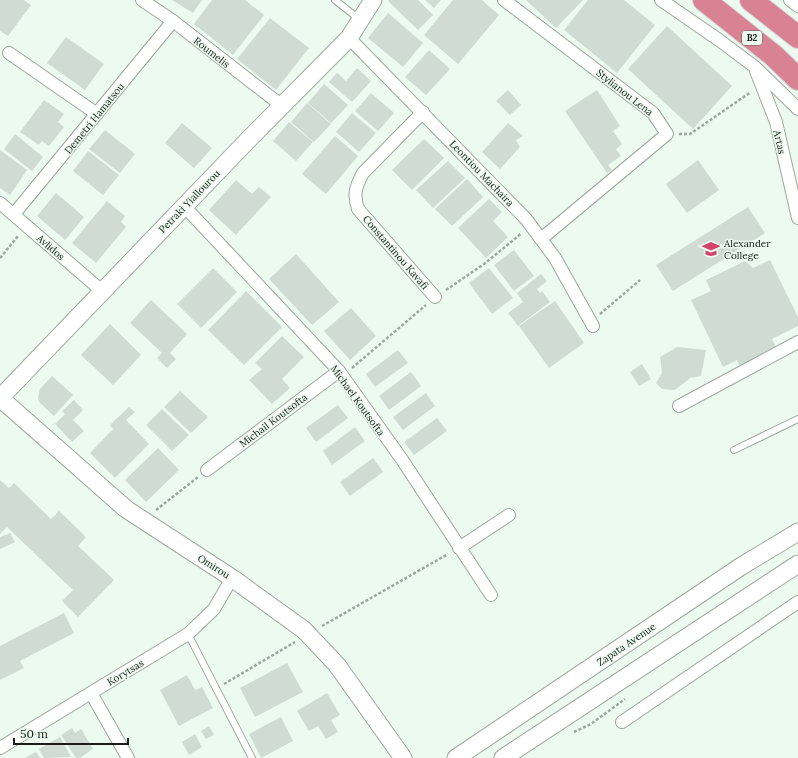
<svg xmlns="http://www.w3.org/2000/svg" width="798" height="758" viewBox="0 0 798 758" font-family="Lora,serif">
<style>
.building{fill:#d0dcd3}
.lines{fill:none;stroke-linecap:round;stroke-linejoin:round}
.lane-casing{stroke:#9ca89f;stroke-width:8}
.street-casing{stroke:#9ca89f;stroke-width:14}
.secondary-casing{stroke:#9ca89f;stroke-width:19}
.highway-casing{stroke:#d5d6d6;stroke-width:24}
.path{stroke:#9da7a0;stroke-width:2.5;stroke-dasharray:3 2;stroke-linecap:butt}
.lane{stroke:#fff;stroke-width:6}
.street{stroke:#fff;stroke-width:12}
.secondary{stroke:#fff;stroke-width:17}
.highway{stroke:#d88293;stroke-width:22}
.labels{text-anchor:middle;stroke-width:3;stroke-linejoin:round;paint-order:stroke}
.shield{fill:#edfaf0;stroke:#585f5a;stroke-width:1}
.shield-label{font-size:9px;font-weight:bold;fill:#181d1a}
.street-label{font-size:10px;fill:#181d1a;stroke:#edfaf0}
.poi-label{font-size:10px;fill:#181d1a;stroke:#edfaf0;text-anchor:start}
</style>
<rect width="100%" height="100%" fill="#edfaf0"/>
<g class="building">
<path d="M0,0H24L31,5L8,36L0,31Z"/>
<path d="M172,0H202L193,13Z"/>
<path d="M212,0H245L264,15L233,55L194,24Z"/>
<path d="M389,0H418L433,15L418,30L388,1Z"/>
<path d="M425,0H441L434,8Z"/>
<path d="M453,0H482L499,15L458,64L424,35Z"/>
<path d="M526,0H583L556,28Z"/>
<path d="M588,0H624L655,25L617,73L564,30Z"/>
<path d="M388,13L423,43L403,67L368,38Z"/>
<path d="M270,18L309,48L276,90L237,59Z"/>
<path d="M667,26L732,86L693,129L628,69Z"/>
<path d="M66,37L104,64L85,90L47,63Z"/>
<path d="M429,50L450,69L426,95L405,77Z"/>
<path d="M357,68L371,81L352,102L329,82L337,73L346,81Z"/>
<path d="M324,84L348,105L331,123L308,103Z"/>
<path d="M508,90L521,105L510,115L496,101Z"/>
<path d="M597,90L620,126L613,131L622,144L616,149L621,156L608,165L612,170L607,173L565,111Z"/>
<path d="M371,93L394,113L378,131L355,111Z"/>
<path d="M44,100L64,114L58,122L64,127L49,146L42,141L39,145L20,132Z"/>
<path d="M307,103L331,124L314,142L291,122Z"/>
<path d="M352,113L376,133L359,152L336,132Z"/>
<path d="M289,122L313,142L296,161L273,141Z"/>
<path d="M182,123L212,148L194,168L165,143Z"/>
<path d="M508,123L523,136L516,140L520,147L500,169L482,152Z"/>
<path d="M105,130L135,154L120,173L89,149Z"/>
<path d="M15,134L43,157L32,171L4,149Z"/>
<path d="M335,136L358,156L326,194L302,174Z"/>
<path d="M424,139L444,158L412,190L392,170Z"/>
<path d="M0,150L27,170L10,195L0,188Z"/>
<path d="M88,151L119,175L103,195L73,171Z"/>
<path d="M698,160L719,190L687,213L666,184Z"/>
<path d="M448,161L465,178L433,208L416,190Z"/>
<path d="M467,179L483,197L452,226L435,209Z"/>
<path d="M236,180L252,194L259,187L271,197L236,235L209,210Z"/>
<path d="M56,193L84,217L65,240L37,216Z"/>
<path d="M489,199L502,212L493,221L508,237L486,258L458,228Z"/>
<path d="M107,201L125,216L121,222L126,227L96,263L72,243Z"/>
<path d="M748,207L765,233L673,291L656,265Z"/>
<path d="M514,250L534,276L514,291L494,265Z"/>
<path d="M296,254L339,302L312,325L269,279Z"/>
<path d="M770,260L798,317V326L772,339L778,351L741,368L737,360L723,367L691,300L711,291L706,280L745,261L753,268Z"/>
<path d="M213,268L237,292L201,328L177,304Z"/>
<path d="M489,268L513,298L492,314L469,283Z"/>
<path d="M541,274L547,281L537,289L540,293L542,291L550,302L518,326L508,313L523,302L517,293Z"/>
<path d="M246,291L282,327L244,365L208,330Z"/>
<path d="M151,300L187,334L170,353L176,359L167,368L157,358L162,353L130,323Z"/>
<path d="M555,301L584,343L549,368L519,326Z"/>
<path d="M351,308L376,336L350,360L324,331Z"/>
<path d="M110,324L141,355L113,385L81,355Z"/>
<path d="M282,336L304,357L282,379L290,388L272,404L249,380L262,369L255,363Z"/>
<path d="M677,347L706,350L701,376L690,378L675,390L662,389L656,383L662,373L660,357Z"/>
<path d="M398,350L408,363L375,387L366,374Z"/>
<path d="M642,364L651,379L639,386L630,372Z"/>
<path d="M411,372L421,386L389,410L379,396Z"/>
<path d="M52,376L73,395L54,416L39,402L38,398L40,389Z"/>
<path d="M180,391L208,417L191,433L164,407Z"/>
<path d="M426,393L435,406L403,430L393,417Z"/>
<path d="M74,400L83,410L73,420L84,431L72,442L55,424L65,414L62,411Z"/>
<path d="M338,405L348,418L316,442L306,428Z"/>
<path d="M129,407L135,412L126,420L149,444L115,478L90,453L113,429L110,425Z"/>
<path d="M162,409L189,435L172,451L146,425Z"/>
<path d="M437,418L447,431L414,455L404,442Z"/>
<path d="M355,427L365,441L332,465L323,451Z"/>
<path d="M158,448L179,470L146,502L125,480Z"/>
<path d="M373,458L383,472L350,496L340,482Z"/>
<path d="M0,480L9,488L14,483L51,519L59,511L86,537L78,546L114,580L78,617L62,601L73,590L7,527L0,534Z"/>
<path d="M10,533L15,542L0,549V537Z"/>
<path d="M64,613L74,633L20,661L24,668L0,680V646Z"/>
<path d="M287,663L303,692L255,717L240,688Z"/>
<path d="M187,675L195,690L202,687L213,708L179,726L160,690Z"/>
<path d="M327,693L340,715L331,720L338,732L326,739L318,726L309,731L297,711Z"/>
<path d="M281,717L293,741L261,758L249,734Z"/>
<path d="M209,726L214,735L206,739L201,731Z"/>
<path d="M72,728L75,733L81,729L93,749L80,758H76L61,735Z"/>
<path d="M195,734L202,747L189,755L182,742Z"/>
<path d="M60,737L71,757L44,758L39,749Z"/>
<path d="M36,752L40,758H25Z"/>
</g>
<g class="lines">
<g class="lane-casing">
<g id="lane">
<path d="M335,0L359,19"/>
<path d="M734,450L798,419"/>
<path d="M188,634L252,758"/>
</g>
</g>
<g class="street-casing">
<g id="street">
<path d="M142,0L173,21L281,105"/>
<path d="M504,0L653,113L667,134L541,239"/>
<path d="M661,0L719,40L755,67L798,109"/>
<path d="M790,0L798,6"/>
<path d="M349,38L526,219L555,258L593,326"/>
<path d="M9,53L97,114"/>
<path d="M756,71L776,122L798,218"/>
<path d="M423,112L363,173C356,186 353,194 358,209L435,297"/>
<path d="M0,203L102,291"/>
<path d="M184,206L339,371L403,461L491,595"/>
<path d="M14,214L173,21"/>
<path d="M679,406L798,342"/>
<path d="M207,470L339,371"/>
<path d="M459,548L509,515"/>
<path d="M91,693L128,758"/>
<path d="M622,722L798,602"/>
<path d="M0,748L188,634L214,609L232,578"/>
</g>
</g>
<g class="secondary-casing">
<g id="secondary">
<path d="M0,398L249,139L349,38L373,0"/>
<path d="M0,398L126,509L232,578L304,630L337,665L403,758"/>
<path d="M456,758L740,567L798,532"/>
<path d="M503,758L798,564"/>
</g>
</g>
<g class="highway-casing">
<g id="highway">
<path d="M704,0L773,55L798,79"/>
<path d="M751,0L798,37"/>
</g>
</g>
<g class="path">
<path d="M679,134H690L751,92"/>
<path d="M0,258L19,235"/>
<path d="M446,290L484,264L522,233"/>
<path d="M600,314L640,280"/>
<path d="M352,368L426,305"/>
<path d="M156,510L198,477"/>
<path d="M322,626L448,554"/>
<path d="M224,684L295,642"/>
<path d="M574,732L591,724L625,699"/>
</g>
<use href="#lane" class="lane"/>
<use href="#street" class="street"/>
<use href="#secondary" class="secondary"/>
<use href="#highway" class="highway"/>
</g>
<defs>
<g id="university-bare" transform="scale(1.38)"><path d="M0-5L7-2L0 1L-7-2ZM-4 1L0 2.5L4 1V4Q0 6-4 4Z" fill="#d3456c" stroke="#edfaf0" stroke-width="2.5" paint-order="stroke"/></g>
</defs>
<g fill-rule="evenodd">
<use href="#university-bare" x="711" y="249"/>
</g>
<g class="labels">
<rect class="shield" x="742" y="31" width="20" height="14" rx="3"/>
<g class="shield-label">
<text x="752" y="41">B2</text>
</g>
<g class="street-label">
<text transform="translate(212 52) rotate(38)" y="4">Roumelis</text>
<text transform="translate(625 92) rotate(38)" y="4">Stylianou Lena</text>
<text transform="translate(94 118) rotate(-51)" y="4">Demetri Hamatsou</text>
<text transform="translate(780 142) rotate(77)" y="4">Artas</text>
<text transform="translate(482 173) rotate(46)" y="4">Leontiou Machaira</text>
<text transform="translate(189 201) rotate(-46)" y="4">Petraki Yiallourou</text>
<text transform="translate(51 247) rotate(41)" y="4">Avlidos</text>
<text transform="translate(396 252) rotate(49)" y="4">Constantinou Kavafi</text>
<text transform="translate(358 400) rotate(54)" y="4">Michael Koutsofta</text>
<text transform="translate(273 420) rotate(-37)" y="4">Michail Koutsofta</text>
<text transform="translate(214 566) rotate(32)" y="4">Omirou</text>
<text transform="translate(626 644) rotate(-34)" y="4">Zapata Avenue</text>
<text transform="translate(125 672) rotate(-31)" y="4">Korytsas</text>
</g>
<g class="poi-label">
<text x="724" y="247">Alexander<tspan x="724" dy="12">College</tspan></text>
</g>
</g>
<path d="M14 738v6h114v-6" fill="none" stroke="#181d1a" stroke-width="2"/>
<text x="20" y="738" font-size="12" fill="#181d1a" stroke="#edfaf0" stroke-width="3" paint-order="stroke">50 m</text>
</svg>
